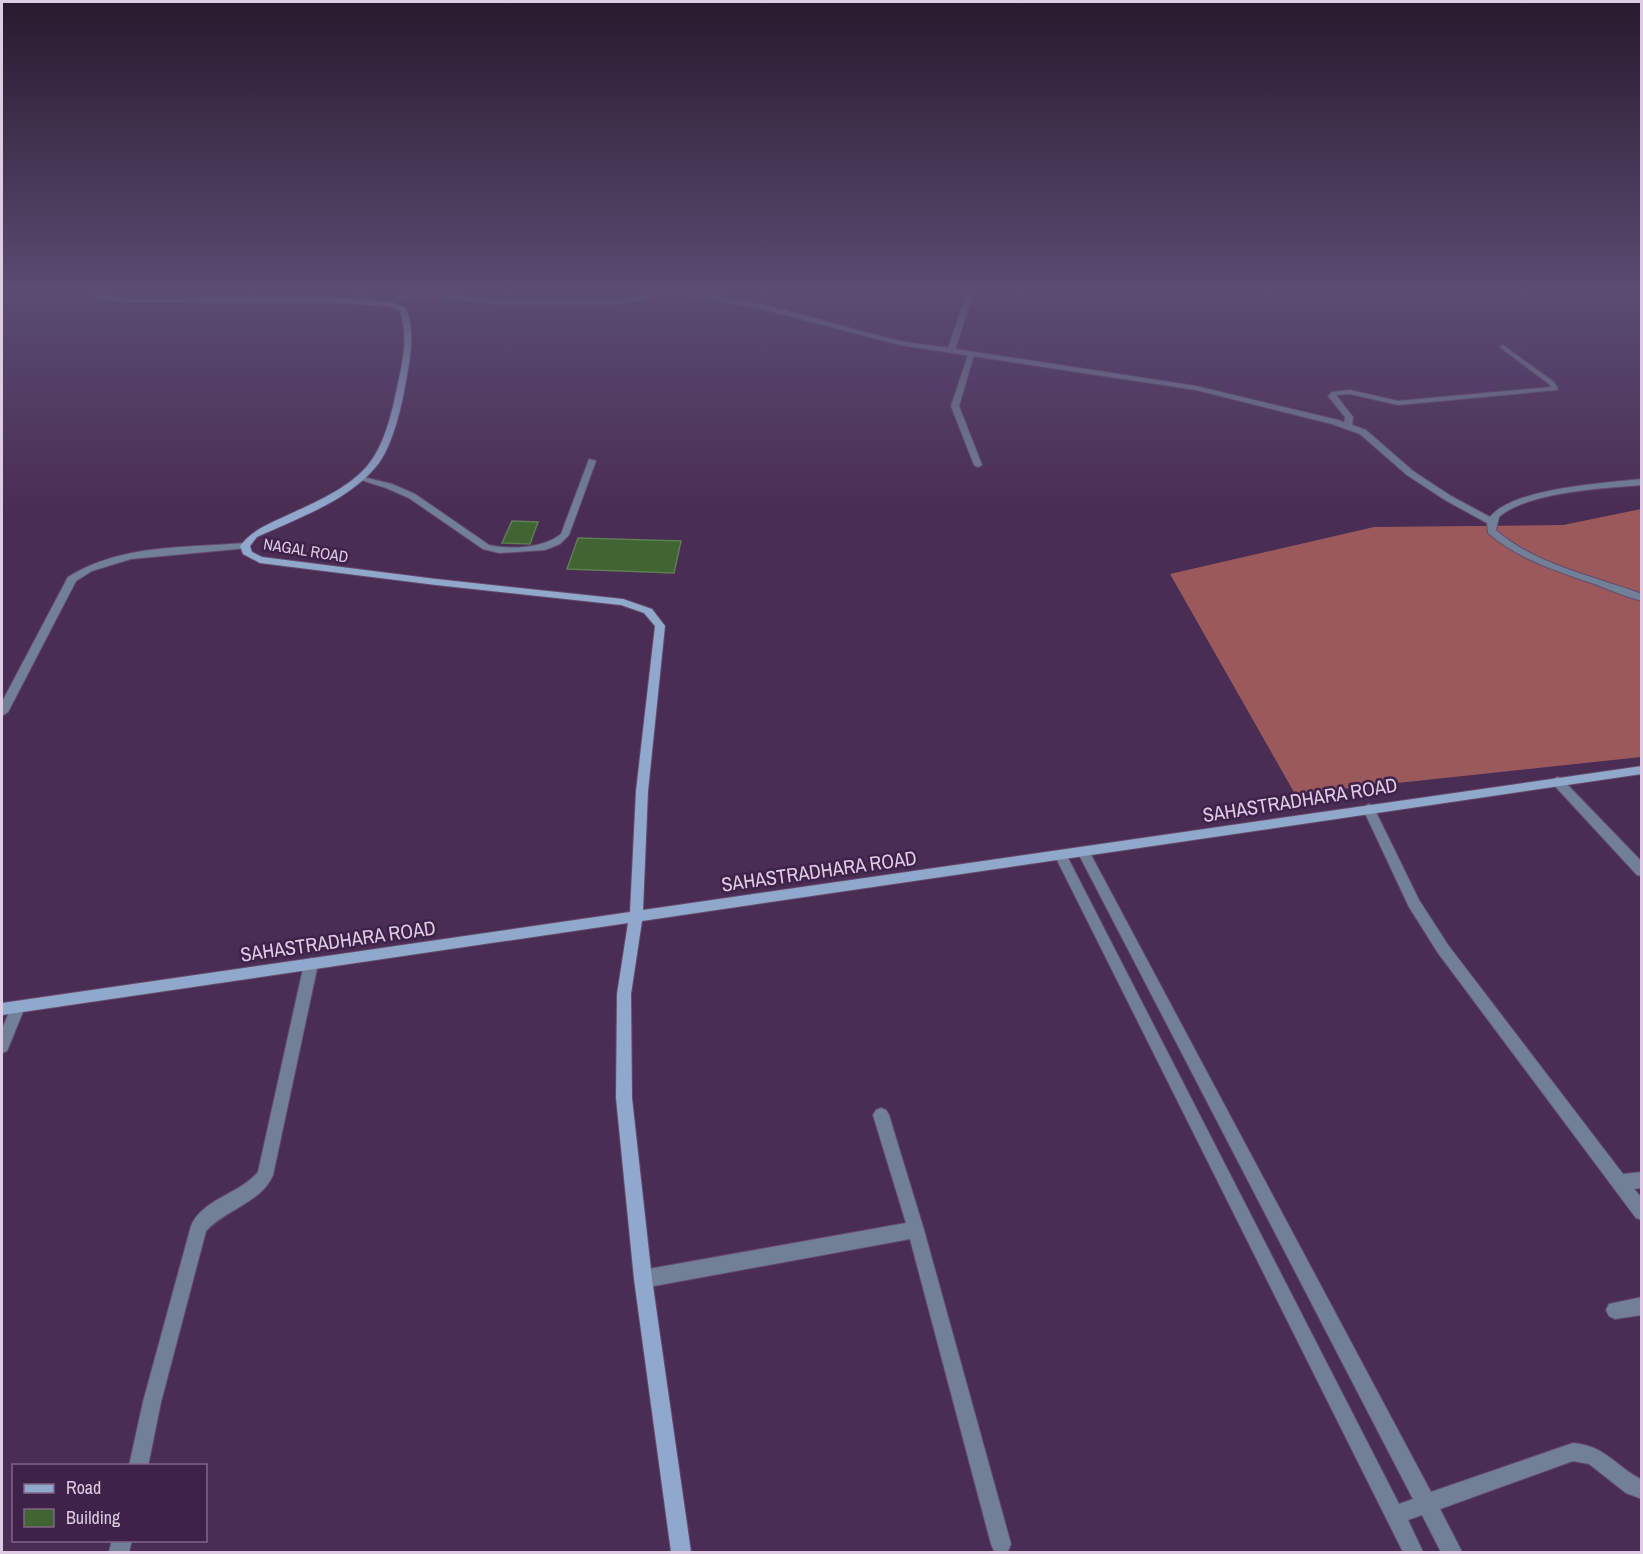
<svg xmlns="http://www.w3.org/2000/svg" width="1643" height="1554" viewBox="0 0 1643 1554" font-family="'Archivo Narrow',sans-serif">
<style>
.forest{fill:#9b595c}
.building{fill:#406432;stroke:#5e7e52;stroke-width:1.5}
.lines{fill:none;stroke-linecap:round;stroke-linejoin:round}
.lane-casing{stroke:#654a6e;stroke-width:2}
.street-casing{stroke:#654a6e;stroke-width:2}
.secondary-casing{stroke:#654a6e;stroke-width:2}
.lane{fill:#718097;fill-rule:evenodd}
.street{fill:#718097;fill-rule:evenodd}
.secondary{fill:#8fa8cb;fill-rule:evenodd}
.labels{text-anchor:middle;stroke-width:5;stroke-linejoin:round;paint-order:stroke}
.far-street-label{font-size:16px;fill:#decce4;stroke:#3f2249}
.street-label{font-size:20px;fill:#decce4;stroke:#3f2249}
</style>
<rect width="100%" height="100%" fill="#4a2d54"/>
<path class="forest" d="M1641,509V757L1295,794L1170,574L1374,527L1563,525Z"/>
<g class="building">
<path d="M512,521L538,522L530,544L502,543Z"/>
<path d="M578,538L681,541L674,573L567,569Z"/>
</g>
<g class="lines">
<g class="lane-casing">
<g id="lane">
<path d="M1503,345L1554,382L1558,389L1557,390L1398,405L1350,394L1336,395L1353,417L1352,426L1348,428L1344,426L1345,417L1328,396L1332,392L1350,390L1398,401L1551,387L1549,384L1501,348L1500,347Z"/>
<path d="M971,353L974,355L959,406L982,465L978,467L974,465L951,406L968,355Z"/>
<path d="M589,459L596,461L569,535L560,544L545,550L499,553L483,549L409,498L386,488L355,478L359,476L392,484L415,494L489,545C510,550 545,548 561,534Z"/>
</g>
</g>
<g class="street-casing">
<g id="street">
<path d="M358,292H365L368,304H362Z"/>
<path d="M655,292H665L645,300L616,304H498L420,297L385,304L381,302L420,293L498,300H616L644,296Z"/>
<path d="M668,292C743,292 824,323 897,340C914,344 931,345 948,348L967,292H974L955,349L1196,386L1338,420L1366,430L1413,471L1451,496L1490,517C1513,488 1606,483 1642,479V485C1604,488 1527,492 1499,517L1496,530C1536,565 1593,576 1642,594V601C1627,597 1612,591 1597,585C1559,572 1519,560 1488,533L1487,523L1445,500L1407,475L1360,434L1332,424L1196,390L900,345L757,308Z"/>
<path d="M245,543L250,546L248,548L131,559L92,571L76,581L8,712L2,716V702L68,577C121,544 185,548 245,543Z"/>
<path d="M1557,777L1561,778L1642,862V876L1637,875L1553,784L1551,781Z"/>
<path d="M1369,804L1373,806L1419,900L1448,945L1623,1174L1642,1172V1188L1634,1189L1642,1198V1220L1636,1218L1438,953L1409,907L1363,809L1365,806Z"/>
<path d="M1084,848L1089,850L1090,853L1431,1492L1573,1443C1606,1446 1615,1466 1642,1480V1499L1626,1493L1589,1464L1573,1461L1440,1509L1462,1552H1441L1422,1515L1408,1520L1423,1552H1403L1055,856L1056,853H1066L1067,856L1399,1504L1413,1499L1078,853L1079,850Z"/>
<path d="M311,958L316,960L318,964L273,1175C261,1203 226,1209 206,1231L161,1402L148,1466H129L143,1402L191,1226C202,1199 240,1194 258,1172L304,964L306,960Z"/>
<path d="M18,1001L23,1003L25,1007L7,1051L2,1053V1029L13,1003Z"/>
<path d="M881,1108L886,1110L889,1115L924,1230L1011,1544L1008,1551H994L991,1544L910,1239L643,1288L637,1285L634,1279L637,1273L643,1270L906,1223L873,1115L876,1110Z"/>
<path d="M1642,1297V1315L1615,1319L1609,1316L1606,1310L1609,1304Z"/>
<path d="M112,1540H132L129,1552H109Z"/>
</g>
</g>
<g class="secondary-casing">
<path id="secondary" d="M88,292H96L116,298L144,299L281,297L361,299L389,302L405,307C415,327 411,354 407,375C403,401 394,442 379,463C351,500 298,518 257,537L250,546L252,552L262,557L436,579L623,599L652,609L665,626L648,791L643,910L1642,766V774L642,921L631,994L632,1098L652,1279L691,1552H671L634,1279L616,1098L617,994L628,923L2,1015V1003L630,912L636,791L655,626L644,613L621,605L436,585L260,563L243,554L240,546C253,529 271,523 290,514C318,501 356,485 373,458C387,437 393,407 398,383C403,361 409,332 399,310L387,306L324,302H123L100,299Z"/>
</g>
<use href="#lane" class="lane"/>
<use href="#street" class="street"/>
<use href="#secondary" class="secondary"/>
</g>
<linearGradient id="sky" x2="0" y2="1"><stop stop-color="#29192e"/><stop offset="0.57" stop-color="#5a4c72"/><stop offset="1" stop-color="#5a4c72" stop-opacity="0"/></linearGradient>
<rect width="1643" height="510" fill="url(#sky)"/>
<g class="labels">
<g class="far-street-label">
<text transform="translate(306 550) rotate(9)" y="6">NAGAL ROAD</text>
</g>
<g class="street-label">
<text transform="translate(1300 800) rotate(-9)" y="7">SAHASTRADHARA ROAD</text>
<text transform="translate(819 871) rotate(-8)" y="7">SAHASTRADHARA ROAD</text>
<text transform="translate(338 941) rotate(-8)" y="7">SAHASTRADHARA ROAD</text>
</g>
</g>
<rect width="1643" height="1554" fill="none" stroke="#decce4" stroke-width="6"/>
<rect x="12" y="1464" width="195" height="78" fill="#3f2249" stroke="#7f6687" stroke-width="1.5"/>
<rect x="24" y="1484" width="30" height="9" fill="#8fa8cb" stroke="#7f6687" stroke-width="1.5"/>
<text x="66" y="1494" font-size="18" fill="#decce4">Road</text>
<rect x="24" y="1509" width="30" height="18" fill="#406432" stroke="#7f6687" stroke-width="1.5"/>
<text x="66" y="1524" font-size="18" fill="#decce4">Building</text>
</svg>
